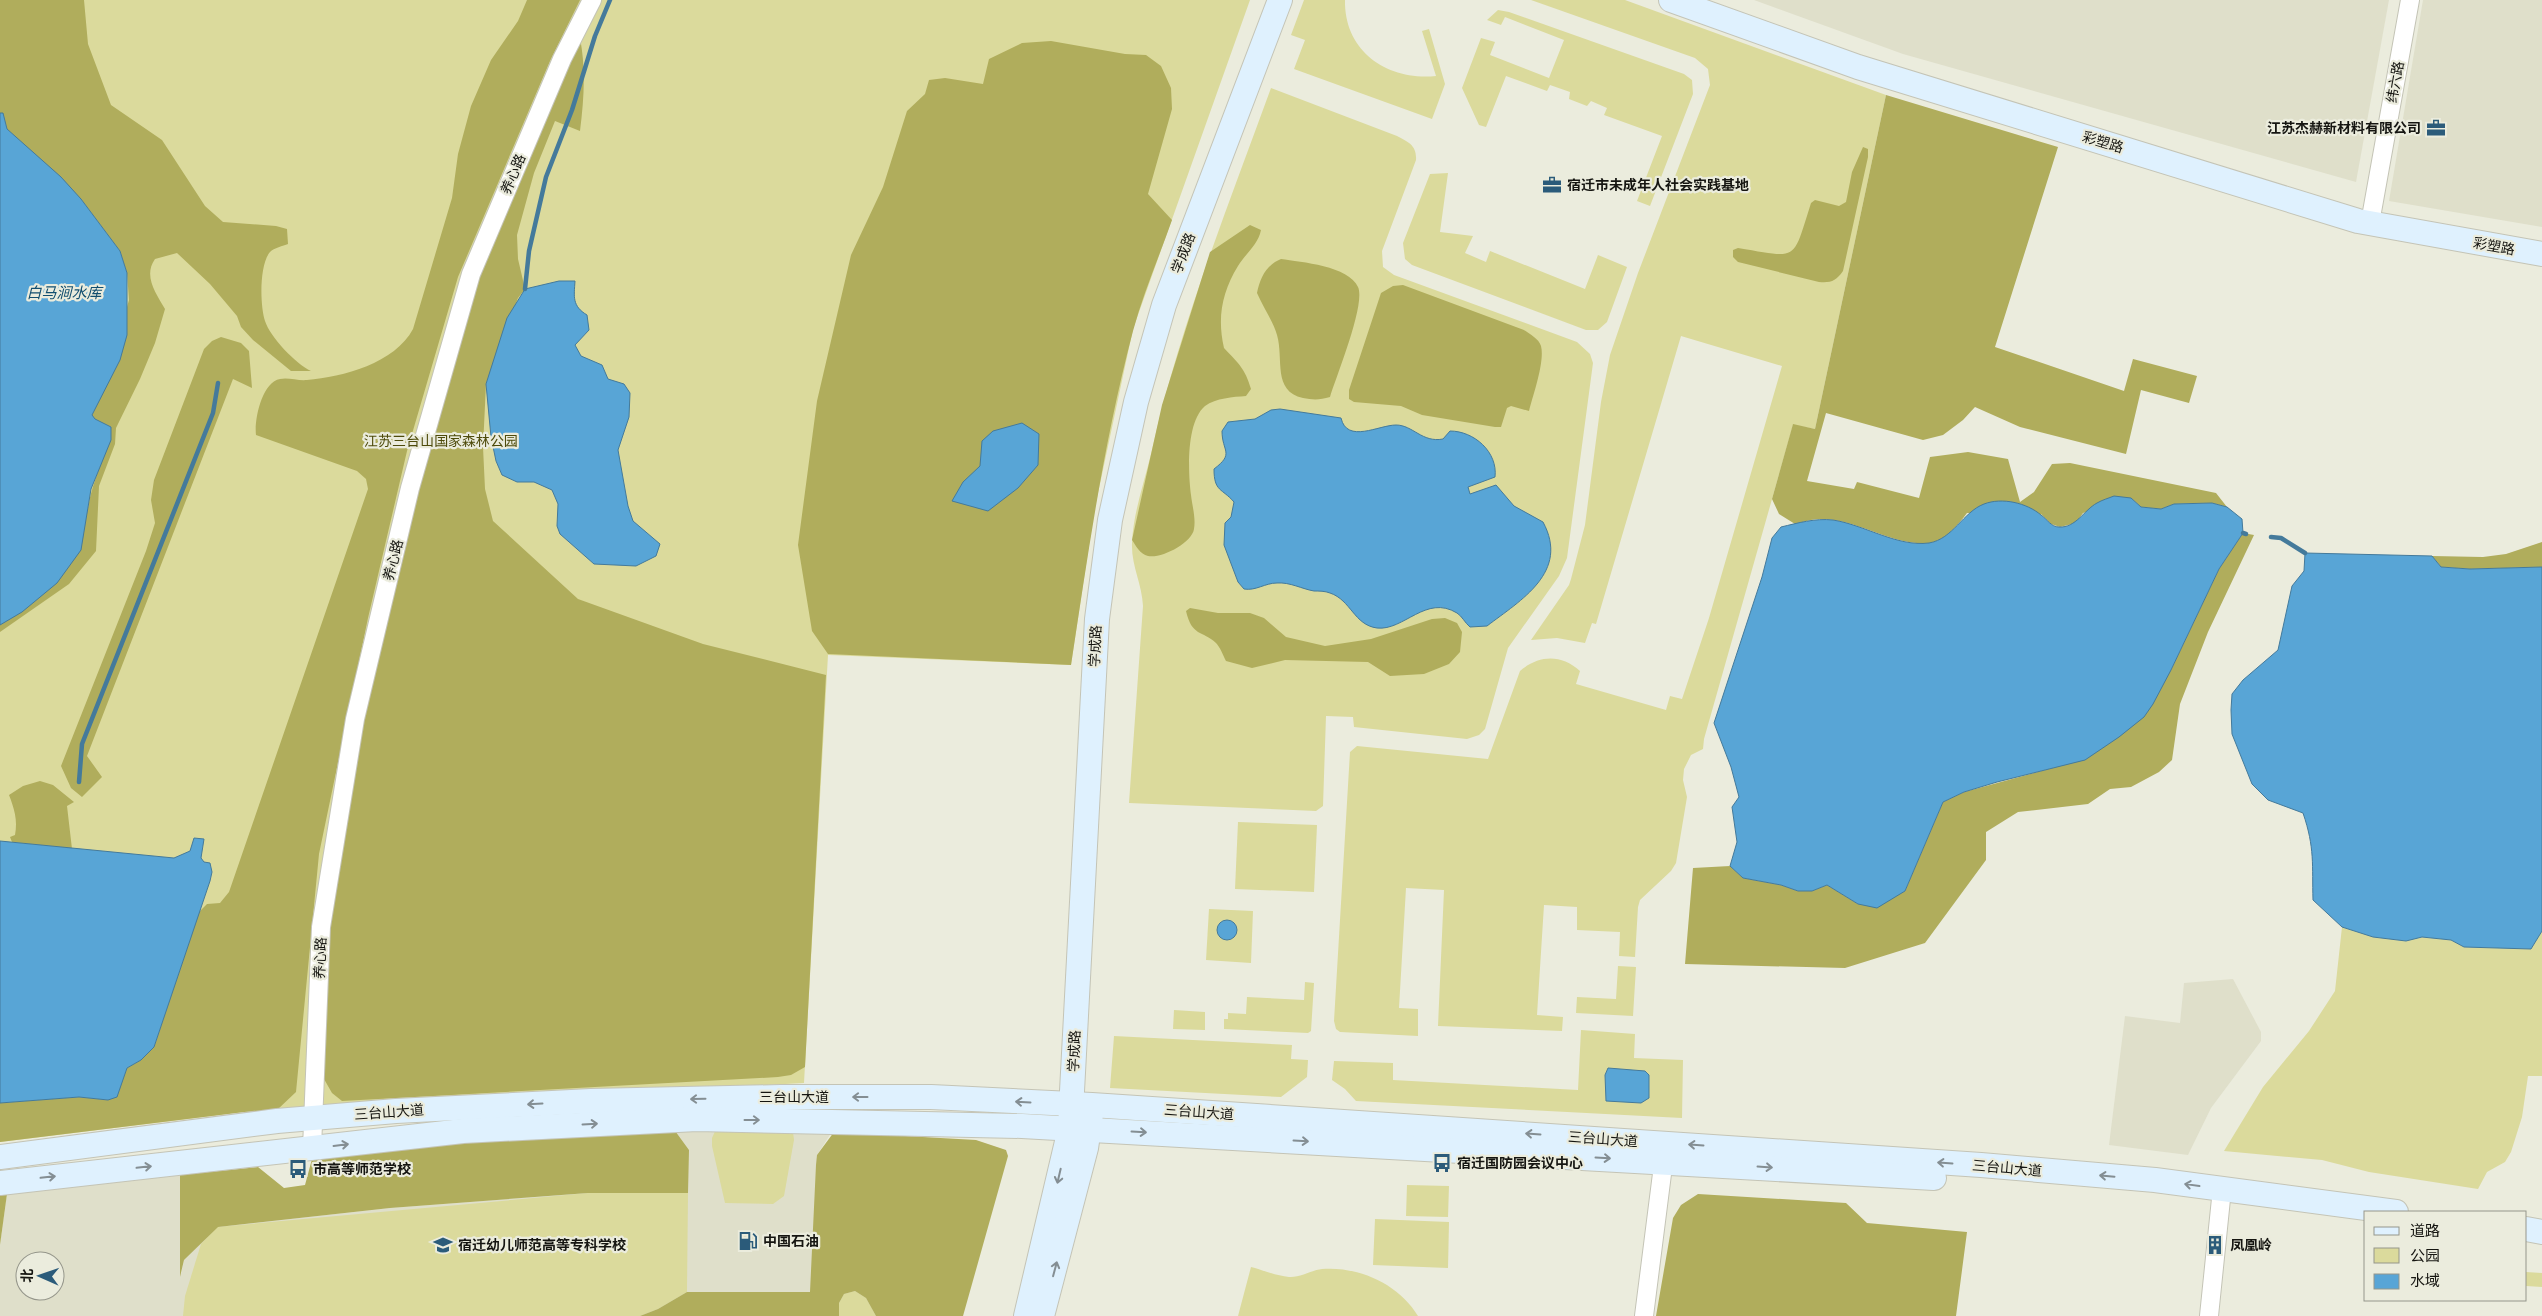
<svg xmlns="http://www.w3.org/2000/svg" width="2542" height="1316" viewBox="0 0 2542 1316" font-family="Rubik,'Noto Sans SC',sans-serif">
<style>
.built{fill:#dfdfca;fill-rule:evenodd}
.green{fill:#dbda9c}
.forest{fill:#b0ad5c}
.water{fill:#58a5d6;stroke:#447a9b}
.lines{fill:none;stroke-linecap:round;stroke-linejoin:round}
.stream{stroke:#447a9b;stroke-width:4.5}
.street-casing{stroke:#c4c4b6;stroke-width:20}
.secondary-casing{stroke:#c4c4b6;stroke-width:26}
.street{stroke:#fff;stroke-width:18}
.secondary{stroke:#dff1fe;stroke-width:24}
.oneway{stroke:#848e93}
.labels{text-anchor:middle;stroke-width:4.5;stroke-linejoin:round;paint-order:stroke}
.street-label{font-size:14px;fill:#151511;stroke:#ebecdd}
.poi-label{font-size:14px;font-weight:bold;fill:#151511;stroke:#ebecdd;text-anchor:start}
.park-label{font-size:14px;fill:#4e4b0b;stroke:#ebecdd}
.water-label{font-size:15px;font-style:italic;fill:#124e6f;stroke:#ebecdd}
</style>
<rect width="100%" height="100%" fill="#ebecdd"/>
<g class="built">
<path d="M1754,0H2389L2356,182L1903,54Z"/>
<path d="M2423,0H2542V227L2389,201Z"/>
<path d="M2233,979L2261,1032V1041L2211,1108L2188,1155L2109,1145L2125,1016L2180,1023L2184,983Z"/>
<path d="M835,1127L817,1155L932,1316H0V1245L7,1194L180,1175L181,1274L184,1260L217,1227L390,1208L588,1193L689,1150L673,1128ZM25,1261H55V1291H25Z"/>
</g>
<g class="green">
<path d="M0,0H1250L1133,329L1094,512L1071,665L828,655L804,1083L245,1112L0,1142Z"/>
<path d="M1304,0H1345C1344,52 1388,81 1436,76L1422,31L1429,29L1445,84L1432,119L1294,69L1305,40L1291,35Z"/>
<path d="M1531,0H1625L1886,95L1815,429L1793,425L1704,739L1703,749L1691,755L1684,769L1683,780L1687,797L1676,863L1671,871L1640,900L1638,907L1635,957L1619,956L1620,932L1577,930V907L1544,905L1537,1015L1563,1017L1562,1031L1438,1026L1444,890L1406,888L1399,1008L1418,1009V1036L1340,1032L1336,1029L1334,1021L1350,752L1357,746L1488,759L1520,671C1539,655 1561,654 1580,671L1576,684L1666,710L1670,696L1682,699L1709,618L1782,366L1681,336L1596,624L1592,623L1585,643L1557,638L1531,640L1569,585L1571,579L1585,525L1601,402L1610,355L1638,273L1710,85L1708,69L1695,58Z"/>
<path d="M1498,10L1509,12L1684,74L1692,80L1693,94L1650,206L1637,201L1662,136L1604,115L1607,108L1591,101L1587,106L1569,99L1570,92L1550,85L1547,91L1506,76L1486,127L1479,125L1462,88L1481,38L1495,42L1490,55L1549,78L1564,40L1505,17L1501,25L1487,20Z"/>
<path d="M1271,88L1397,136C1408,142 1417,145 1416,160L1382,251L1383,267L1394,275L1577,342L1590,354L1593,363L1567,558L1559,576L1508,648L1485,729L1479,735L1467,739L1354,727L1353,717L1326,716L1323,806L1316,811L1129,803L1143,606C1142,584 1131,565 1132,543C1133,514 1144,483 1151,454C1179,328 1227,209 1271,88Z"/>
<path d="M1448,173L1440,232L1473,236L1465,253L1486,262L1490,251L1585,289L1598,255L1627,267L1607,322L1598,330H1586L1412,265L1405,259L1403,243L1430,174Z"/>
<path d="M1238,822L1317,825L1314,892L1235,889Z"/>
<path d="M1209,909L1253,911L1251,963L1206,960Z"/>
<path d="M2342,927L2373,937L2406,941L2422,937L2451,940L2464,947L2531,949L2542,931V1076H2528L2522,1117L2511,1152L2505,1162L2487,1172L2478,1189L2369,1172L2322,1160L2224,1151L2263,1087L2309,1031L2335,991Z"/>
<path d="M1618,966L1636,967L1633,1016L1576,1013L1577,997L1616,999Z"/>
<path d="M1305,982L1314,983L1311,1031L1308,1033L1224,1029V1019H1228V1013L1246,1014L1247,997L1304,1000Z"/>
<path d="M1174,1010L1205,1012V1030L1173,1029Z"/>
<path d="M1581,1030L1635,1034L1634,1058L1683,1060L1682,1118L1356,1101L1345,1089L1332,1080L1334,1061L1393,1063V1080L1578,1090Z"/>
<path d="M1114,1036L1292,1045L1291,1059L1308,1060L1307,1077L1281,1097L1110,1088Z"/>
<path d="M717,1127L793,1132L794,1140L784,1196L773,1204L725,1203L712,1146V1138Z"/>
<path d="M1407,1185L1449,1186L1448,1217L1406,1216Z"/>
<path d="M588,1193H688L687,1292L658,1309L640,1316H183L185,1296L201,1244L217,1227Z"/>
<path d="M1375,1219L1449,1222L1448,1268L1373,1265Z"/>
<path d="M1251,1267C1263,1270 1276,1276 1289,1277C1299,1278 1312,1270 1322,1269C1358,1266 1399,1284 1418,1316H1238Z"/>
<path d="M2526,1272L2542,1273V1287L2526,1286Z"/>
<path d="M855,1291L866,1298L876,1316H839V1303L844,1294Z"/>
</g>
<g class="forest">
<path d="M0,0H84L88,44L111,105L162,140L205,206L223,222L276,226L287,229L288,244C283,246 274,248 270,252C259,265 260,306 265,321C270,337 296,364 311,371H291L253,340L241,327L237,316L210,284L177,253L155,259C143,276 156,293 165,309L155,343L140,379L116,428L115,444L99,486L96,551L69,584L0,632V625L88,508C92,480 107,455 111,427L94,419L92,415L103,391L129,300L127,273L120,251L81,199L7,129L3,114L0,113Z"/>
<path d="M527,0H580L550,61L458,277L407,451L368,618L319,854L296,1092L277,1110L244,1112L0,1142V1103L79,1097L108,1100L120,1087L127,1068L141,1060L154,1047L199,912L207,904L220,903L229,892L368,489L366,479L357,471L256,435C254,420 262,382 280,379C288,377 298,381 307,380C343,377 395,363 413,329L452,198L458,154L471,106L491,60L518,21Z"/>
<path d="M580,38C586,69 584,99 580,131L555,121L534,173L517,235L518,259L525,289L518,298L486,384L483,447L485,489L493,521L578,599L703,644L826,675L805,1067L791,1075L778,1077L342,1101L332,1093L320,1072L329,926L360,722L416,494L476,279Z"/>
<path d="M1051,41L1125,54L1146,55L1161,66L1171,88L1172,109L1148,194L1172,220C1159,257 1143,294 1133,331C1104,441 1088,553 1071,665L828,654L812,631L798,545L817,401L851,255L883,187L907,111L925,94L929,80L945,78L983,84L989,59L1022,43Z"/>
<path d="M1886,95L2058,147L1995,347L2124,391L2133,359L2197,376L2189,403L2141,390L2126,454L2020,427L1975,407L1963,420L1943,435L1923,440L1826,413L1807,481L1854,489L1857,482L1919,498L1930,457L1968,452L2008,459L2020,502L2034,492L2052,464L2070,463L2216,493L2227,507L2212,503L2174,504L2161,509L2141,507L2131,498L2083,513L2076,523L2060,527L2051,524L2041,514L1967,513C1958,525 1945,541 1929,543C1891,546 1858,519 1821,519C1812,519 1803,522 1795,524L1779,514L1772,499L1793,424L1815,429Z"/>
<path d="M1863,147L1868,149V157L1843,271C1836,281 1831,283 1819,282L1738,262L1733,257V250L1738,248C1799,258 1792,263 1811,203L1815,200L1839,206L1846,202L1852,172Z"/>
<path d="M1250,225L1261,230C1258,245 1246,253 1238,266C1222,292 1217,318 1224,348C1238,363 1245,368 1251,389L1246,396C1233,397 1216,398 1205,406C1186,422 1188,472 1191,495C1192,505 1196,518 1194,529C1192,543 1161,559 1148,556C1140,554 1136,546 1132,540L1162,405L1210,252Z"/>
<path d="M1281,259C1301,262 1349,266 1358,287C1366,304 1336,377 1330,397C1320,400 1313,400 1303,398C1272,391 1284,359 1277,335C1273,321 1263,307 1257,293C1260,278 1266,265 1281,259Z"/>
<path d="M1403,285L1524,330C1530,334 1539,339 1541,346C1545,362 1533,395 1529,411L1511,406L1507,408L1501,427H1495L1422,415L1401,406L1354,402L1349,399V390L1381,293L1393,286Z"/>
<path d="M221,337L241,343L249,351L252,388L233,379L87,756L102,777L82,797L71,788L61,766L146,551L155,523L151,500L154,480L204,349L212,341Z"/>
<path d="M2243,533L2254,535L2208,632L2180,704L2172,760L2159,772L2131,787L2110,789L2088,804L2018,812L1986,832V860L1925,943L1845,968L1685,964L1693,868L1730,866L1743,878L1781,885L1798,891H1812L1827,885L1858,904L1905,891L1943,802L1964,792L2056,767L2171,670L2219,569Z"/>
<path d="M2542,542V567L2470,569L2441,567L2432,556L2483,557L2506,554Z"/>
<path d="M1190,608L1218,613H1250L1264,618L1286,637L1325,646L1371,639L1432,619L1445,618L1457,623L1462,632L1460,652L1449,664L1424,674L1390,676L1368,662L1285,660L1252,668L1226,661C1223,655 1220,647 1216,643C1202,630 1192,637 1186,611Z"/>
<path d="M40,781L53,785L74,802L67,806L72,849L12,842L10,837L15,835C18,820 14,808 9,795L23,786Z"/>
<path d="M673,1128L689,1150L688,1193H588L390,1208L218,1227L184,1260L180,1277V1175L258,1167L284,1188L305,1185L312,1159L466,1137Z"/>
<path d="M834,1132L976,1140L1006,1150L1008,1156L963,1316H876L866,1298L855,1291L844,1294L839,1303V1316H640L658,1309L687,1292H810L816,1165L817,1155Z"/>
<path d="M7,1194L0,1245V1195Z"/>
<path d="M1698,1194L1846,1203L1867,1223L1967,1232L1956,1316H1656L1673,1218L1681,1205Z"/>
</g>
<g class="water">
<path d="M0,113H3L7,129L61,177L81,199L120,251L127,273V335L120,360L92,415L95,419L111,427V440L91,489L81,550L57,583L22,612L0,625Z"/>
<path d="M559,281H575C574,297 572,306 587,315L589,330L575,345L581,356L602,365L608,379L624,384L630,393L629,417L618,450L628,506L633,521L660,544L656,556L636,566L594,564L560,534L557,526L558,504L552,490L534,482H517L502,475L496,461L491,437L486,384L507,318L525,289Z"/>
<path d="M1280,409L1341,418C1347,444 1379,425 1396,425C1413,425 1422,443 1443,439L1450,431C1474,431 1498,452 1495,477L1468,487L1470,494L1496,485L1514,506L1543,522C1570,572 1521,600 1487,626L1470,627C1465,623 1462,616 1457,613C1426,594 1404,631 1377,628C1354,625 1351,600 1330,593C1325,591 1319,591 1314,591C1302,589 1290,582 1277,583C1265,583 1256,591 1244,589L1238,582L1224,545L1225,523L1231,517L1234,502C1222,488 1214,492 1214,469C1235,453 1222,452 1222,431L1228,422L1255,419L1271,410Z"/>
<path d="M1022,423L1039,434L1038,465L1018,488L988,511L952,501L963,482L980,466L982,441L993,431Z"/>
<path d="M2114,496L2131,498L2141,507L2161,509L2174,504L2212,503L2227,507L2242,519L2243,533L2219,569L2171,670L2153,704L2144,717L2119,737L2085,760L1997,782L1964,792L1943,802L1905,891L1877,908L1858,904L1827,885L1812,891H1798L1781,885L1743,878L1730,866L1737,842L1732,807L1739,797L1731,767L1714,723L1762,577L1772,538L1781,527C1798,523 1815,518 1833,520C1865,525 1897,547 1929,543C1953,539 1963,512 1984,504C2002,497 2027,503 2041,515C2047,519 2051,527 2059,527C2076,528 2084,510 2097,503C2102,500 2109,498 2114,496Z"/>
<path d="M2305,553L2432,556L2441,567L2470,569L2542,567V931L2531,949L2464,947L2451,940L2422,937L2406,941L2373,937L2342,927L2313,900C2312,865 2315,848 2303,813L2268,800L2252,784L2232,734L2231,710L2232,694L2243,680L2278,650L2292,586L2304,571Z"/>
<path d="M194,838L204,839L201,858L204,862L210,863L212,872L210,881L154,1047L141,1060L127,1068L117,1097L108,1100L79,1097L0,1103V841L174,858L190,851Z"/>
<circle cx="1227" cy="930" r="10"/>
<path d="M1608,1068L1645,1071L1649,1075V1098L1641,1103L1606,1101L1605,1075Z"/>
</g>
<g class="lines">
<g class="stream">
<path d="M525,289L529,251L546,177L572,110L595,36L610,0"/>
<path d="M2243,533L2246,534"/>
<path d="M2271,537L2281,538L2305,553"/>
<path d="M79,782L82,744L213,413L218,383"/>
</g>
<g class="street-casing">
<g id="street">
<path d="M2370,223L2410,0"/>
<path d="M312,1148L321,927L355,719L410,488L471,274L562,59L592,0"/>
<path d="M1644,1316L1665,1150"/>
<path d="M2209,1316L2222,1189"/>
</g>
</g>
<g class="secondary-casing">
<g id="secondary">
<path d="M1671,0L1858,67L2358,221L2542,254"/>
<path d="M0,1157L277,1121L396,1111L591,1101L781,1097H931L1092,1105L1981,1165L2155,1180L2396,1212"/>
<path d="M0,1183L463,1131L697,1119L1022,1126L1934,1178"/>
<path d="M2526,1229L2542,1232"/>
<path d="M1026,1316L1070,1129L1097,619L1110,520L1136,402L1164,305L1280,0"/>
<path d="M1042,1316L1086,1148L1091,1114"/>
</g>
</g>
<use href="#street" class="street"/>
<use href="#secondary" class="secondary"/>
</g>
<defs><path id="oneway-shaft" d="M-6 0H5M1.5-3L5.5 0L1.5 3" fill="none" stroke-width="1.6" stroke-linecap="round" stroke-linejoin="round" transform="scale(1.25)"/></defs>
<g class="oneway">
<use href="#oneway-shaft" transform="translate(860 1097) rotate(-180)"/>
<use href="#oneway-shaft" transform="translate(698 1099) rotate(179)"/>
<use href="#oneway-shaft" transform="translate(1023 1102) rotate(-177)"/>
<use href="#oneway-shaft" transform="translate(535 1104) rotate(177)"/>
<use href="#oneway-shaft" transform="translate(752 1120)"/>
<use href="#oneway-shaft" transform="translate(590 1124) rotate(-3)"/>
<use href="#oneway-shaft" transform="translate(1139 1132) rotate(3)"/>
<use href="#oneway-shaft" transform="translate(1533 1134) rotate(-176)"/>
<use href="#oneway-shaft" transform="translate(1301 1141) rotate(3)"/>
<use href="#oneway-shaft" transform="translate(341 1145) rotate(-7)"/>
<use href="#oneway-shaft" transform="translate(1696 1145) rotate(-176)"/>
<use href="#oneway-shaft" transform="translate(1603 1158) rotate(3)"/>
<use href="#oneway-shaft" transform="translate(1945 1163) rotate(-176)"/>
<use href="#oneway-shaft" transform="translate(144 1167) rotate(-6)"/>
<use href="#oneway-shaft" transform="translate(1765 1167) rotate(4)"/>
<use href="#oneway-shaft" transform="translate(1059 1176) rotate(103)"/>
<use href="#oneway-shaft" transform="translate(2107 1176) rotate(-175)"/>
<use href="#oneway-shaft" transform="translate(48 1177) rotate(-6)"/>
<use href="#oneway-shaft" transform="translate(2192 1185) rotate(-172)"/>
<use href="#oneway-shaft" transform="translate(1055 1269) rotate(-75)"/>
</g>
<defs>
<g id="office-bare" transform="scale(1.5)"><path d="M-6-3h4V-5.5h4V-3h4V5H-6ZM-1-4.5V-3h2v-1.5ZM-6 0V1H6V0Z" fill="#2b5b7a" stroke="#ebecdd" stroke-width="2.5" paint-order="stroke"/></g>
<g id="bus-bare" transform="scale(1.5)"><path d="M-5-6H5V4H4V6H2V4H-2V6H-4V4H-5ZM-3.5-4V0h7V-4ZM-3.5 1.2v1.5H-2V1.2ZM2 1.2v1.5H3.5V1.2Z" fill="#2b5b7a" stroke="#ebecdd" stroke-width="2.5" paint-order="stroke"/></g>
<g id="fuel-bare" transform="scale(1.5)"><path d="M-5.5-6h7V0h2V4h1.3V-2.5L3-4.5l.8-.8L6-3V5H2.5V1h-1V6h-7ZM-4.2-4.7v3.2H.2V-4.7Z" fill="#2b5b7a" stroke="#ebecdd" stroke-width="2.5" paint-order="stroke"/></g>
<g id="university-bare" transform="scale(1.5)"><path d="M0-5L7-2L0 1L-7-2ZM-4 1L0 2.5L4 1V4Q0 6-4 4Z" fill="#2b5b7a" stroke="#ebecdd" stroke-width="2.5" paint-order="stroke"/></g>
<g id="building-bare" transform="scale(1.5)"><path d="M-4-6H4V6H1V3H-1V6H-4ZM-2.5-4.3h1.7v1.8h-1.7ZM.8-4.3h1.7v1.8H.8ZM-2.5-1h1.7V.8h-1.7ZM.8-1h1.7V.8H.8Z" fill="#2b5b7a" stroke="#ebecdd" stroke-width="2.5" paint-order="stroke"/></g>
</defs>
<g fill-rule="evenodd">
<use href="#office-bare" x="2436" y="128"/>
<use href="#office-bare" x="1552" y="185"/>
<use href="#bus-bare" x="1442" y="1163"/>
<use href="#bus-bare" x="298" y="1169"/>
<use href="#fuel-bare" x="748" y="1241"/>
<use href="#university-bare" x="443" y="1245"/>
<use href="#building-bare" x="2215" y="1245"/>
</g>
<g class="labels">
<g class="street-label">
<text transform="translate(2395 82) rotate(-80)" y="5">纬六路</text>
<text transform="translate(2103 142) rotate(17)" y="5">彩塑路</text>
<text transform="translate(513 174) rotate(-67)" y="5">养心路</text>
<text transform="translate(2494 246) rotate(10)" y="5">彩塑路</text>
<text transform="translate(1183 253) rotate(-69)" y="5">学成路</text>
<text transform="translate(393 560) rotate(-76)" y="5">养心路</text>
<text transform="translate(1095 646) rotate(-87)" y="5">学成路</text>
<text transform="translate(320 958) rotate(-87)" y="5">养心路</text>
<text transform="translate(1074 1051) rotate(-87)" y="5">学成路</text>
<text x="794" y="1102">三台山大道</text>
<text transform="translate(389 1112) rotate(-4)" y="5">三台山大道</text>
<text transform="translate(1199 1112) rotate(4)" y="5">三台山大道</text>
<text transform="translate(1603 1139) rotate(4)" y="5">三台山大道</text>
<text transform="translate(2007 1168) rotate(5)" y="5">三台山大道</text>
</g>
<g class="poi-label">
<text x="2421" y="133" text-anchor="end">江苏杰赫新材料有限公司</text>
<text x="1567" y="190">宿迁市未成年人社会实践基地</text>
<text x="1457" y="1168">宿迁国防园会议中心</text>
<text x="313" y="1174">市高等师范学校</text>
<text x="763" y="1246">中国石油</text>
<text x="458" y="1250">宿迁幼儿师范高等专科学校</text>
<text x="2230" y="1250">凤凰岭</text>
</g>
<g class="park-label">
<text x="441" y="446">江苏三台山国家森林公园</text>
</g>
<g class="water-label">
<text x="64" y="298">白马涧水库</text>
</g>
</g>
<rect x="2364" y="1211" width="162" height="90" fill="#ebecdd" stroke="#95968b"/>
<rect x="2374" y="1227" width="25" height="8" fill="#dff1fe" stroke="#95968b"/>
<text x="2410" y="1236" font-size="15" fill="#151511">道路</text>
<rect x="2374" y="1248" width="25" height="15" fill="#dbda9c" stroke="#95968b"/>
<text x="2410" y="1261" font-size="15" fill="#151511">公园</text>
<rect x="2374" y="1274" width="25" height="15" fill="#58a5d6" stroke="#95968b"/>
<text x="2410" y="1286" font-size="15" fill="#151511">水域</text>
<g transform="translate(40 1276) rotate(272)"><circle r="24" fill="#ebecdd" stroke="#95968b"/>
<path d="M0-4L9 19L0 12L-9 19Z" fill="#2b5b7a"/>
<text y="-8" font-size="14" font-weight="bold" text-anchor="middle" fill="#151511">北</text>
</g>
</svg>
